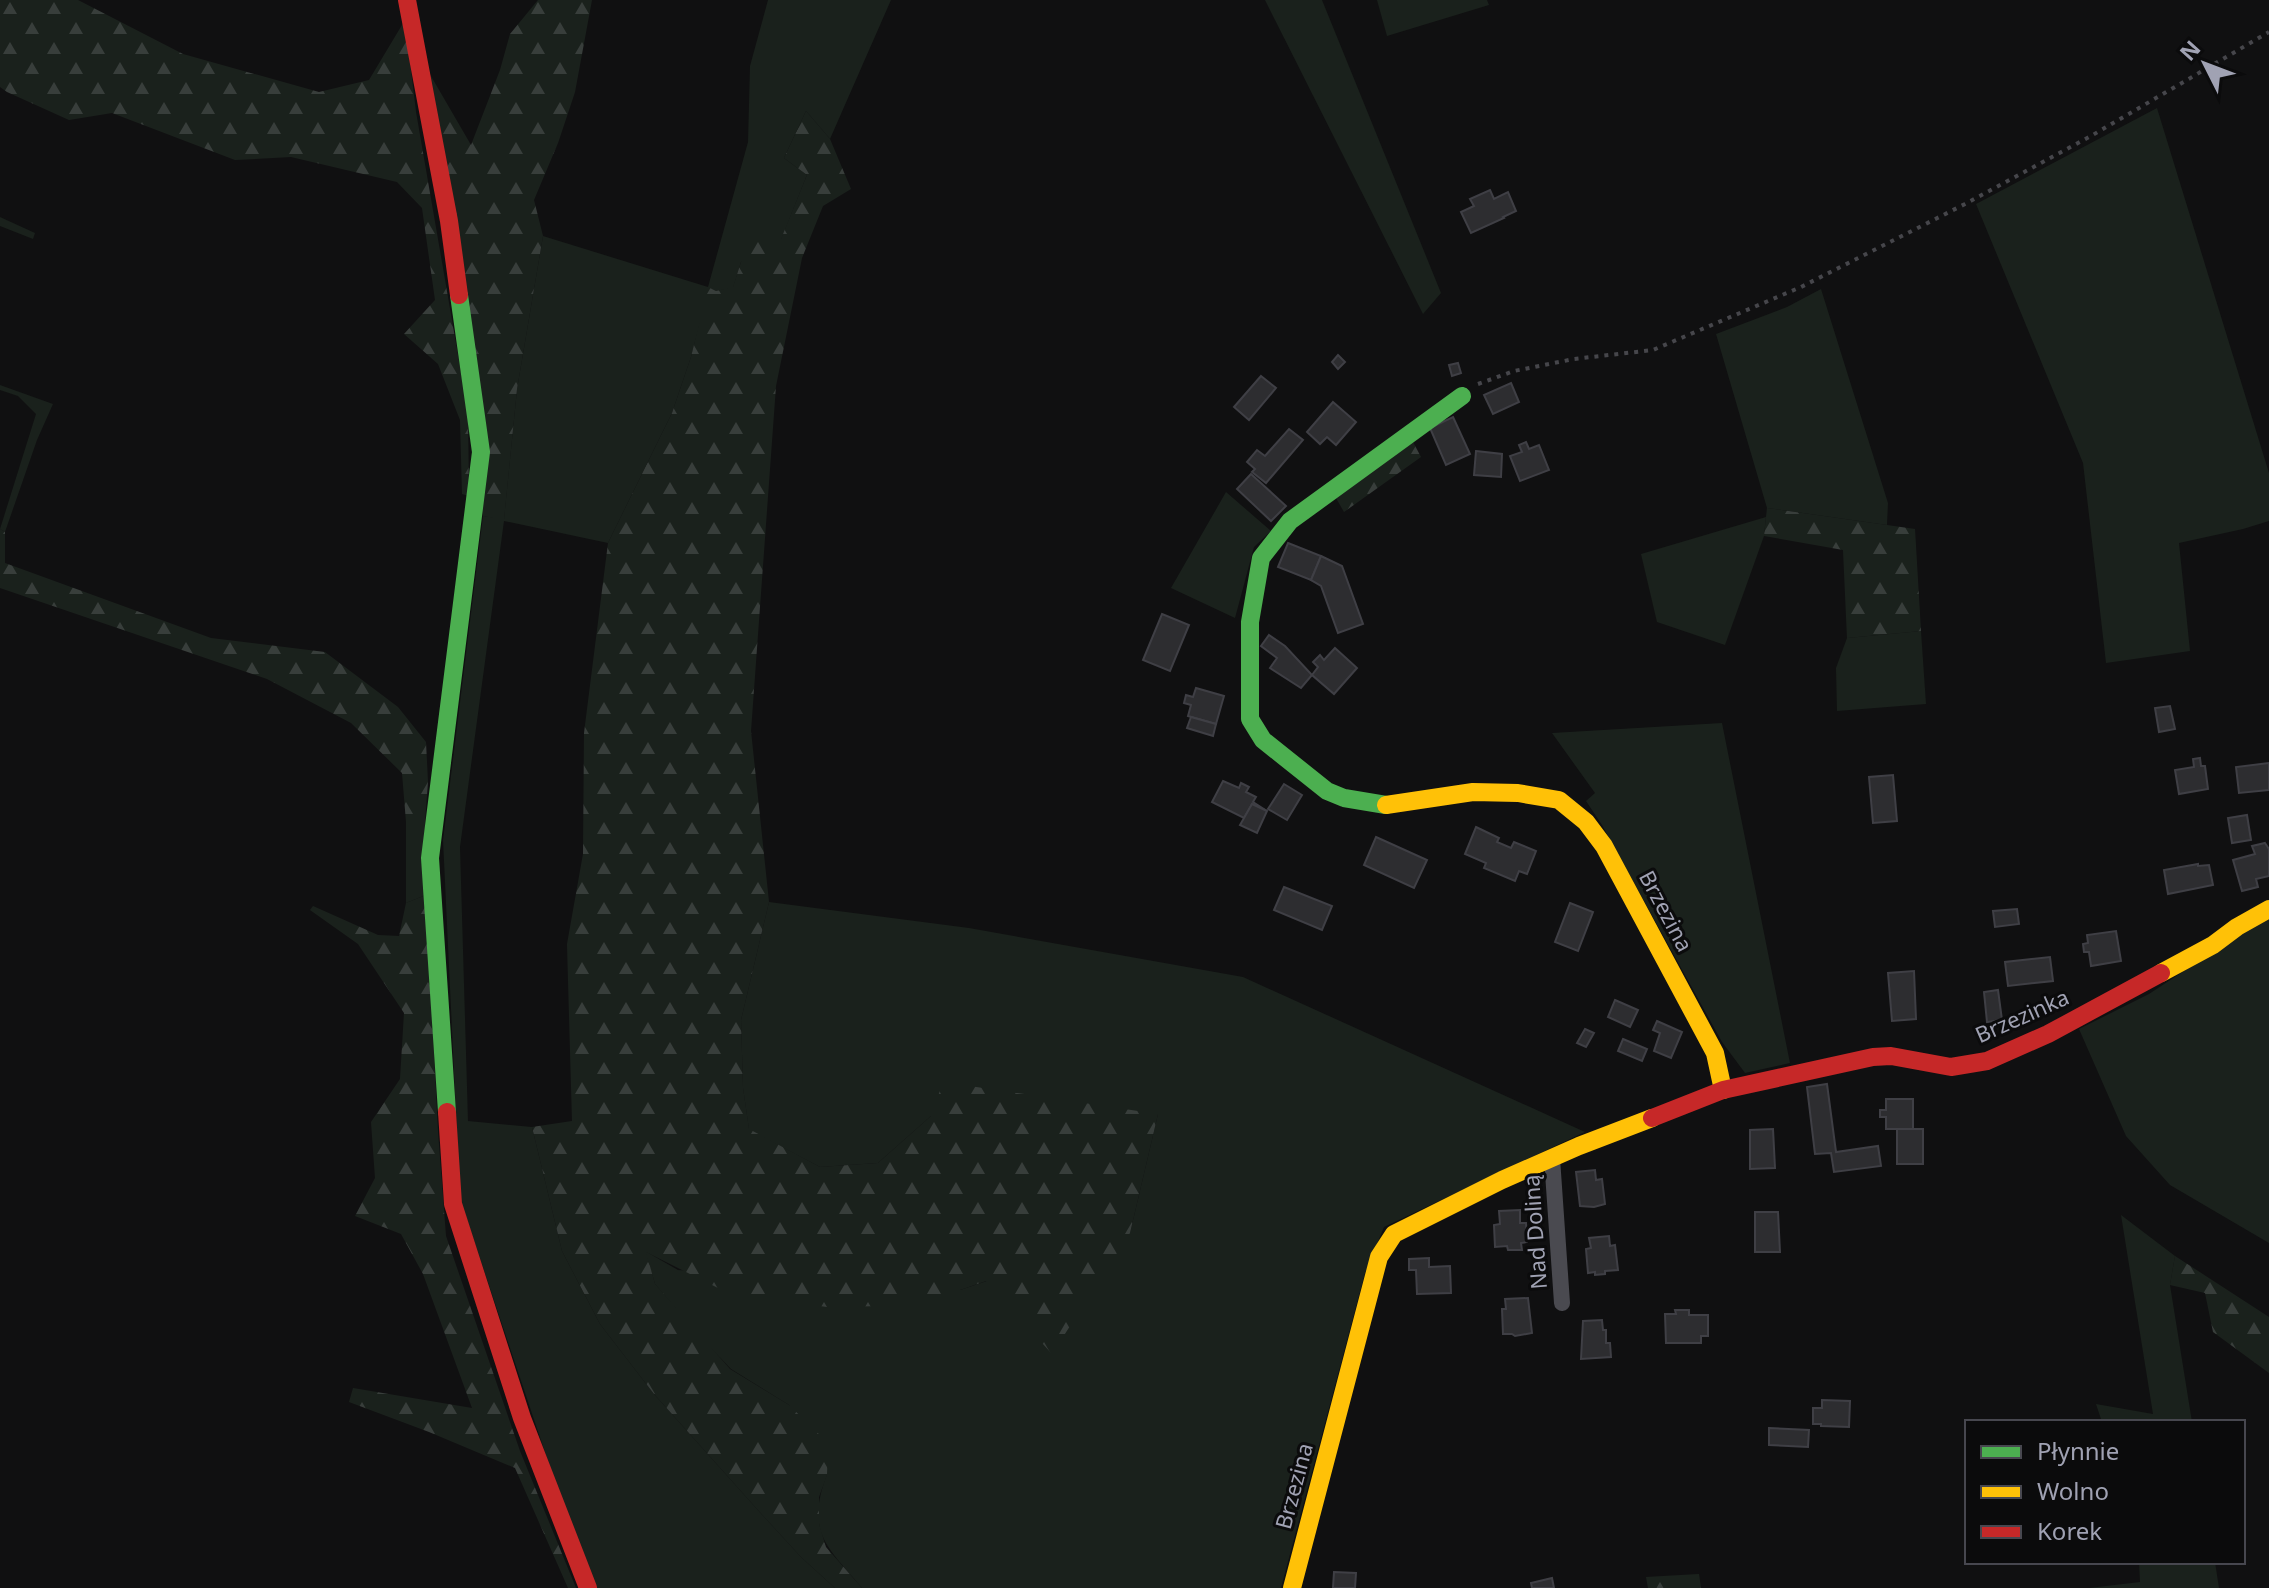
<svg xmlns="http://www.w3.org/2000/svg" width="2269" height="1588" viewBox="0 0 2269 1588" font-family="'Noto Sans',sans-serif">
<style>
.grass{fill:#1a211c}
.forest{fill:url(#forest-firs)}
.building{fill:#2d2d30;stroke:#3f3f45;stroke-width:2}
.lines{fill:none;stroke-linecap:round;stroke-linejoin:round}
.path{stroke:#46464b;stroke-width:4;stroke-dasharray:4 6;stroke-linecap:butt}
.street{stroke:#4a4a50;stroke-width:16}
.fast{stroke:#4caf50;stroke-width:18}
.slow{stroke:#ffc107;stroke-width:18}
.jam{stroke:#c62828;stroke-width:18}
.labels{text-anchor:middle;stroke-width:6;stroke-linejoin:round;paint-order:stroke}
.street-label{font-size:22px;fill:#a0a2b3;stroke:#0b0b0c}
</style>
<defs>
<pattern id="forest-firs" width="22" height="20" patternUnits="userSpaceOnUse" patternTransform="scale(2)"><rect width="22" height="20" fill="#1a211c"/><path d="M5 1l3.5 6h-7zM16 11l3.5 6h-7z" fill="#383e3b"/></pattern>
</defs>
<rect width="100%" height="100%" fill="#101011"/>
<g class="grass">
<path d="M768,0H891L830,139L806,111L784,158L807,175L781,240L741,262L733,288L716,291L709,288L691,357L672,413L608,543L504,521L460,847L468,1121L532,1127L562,1251L600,1324L654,1394L757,1509L801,1557L835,1588H593L563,1506L460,1199L443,840L483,516L504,519L517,389L543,236L708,287L748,142L750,66Z"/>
<path d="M1265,0H1322L1441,293L1423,314Z"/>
<path d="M1377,0H1487L1489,5L1387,36Z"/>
<path d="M2157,108L2269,473V521L2243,529L2179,543L2190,651L2106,663L2083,463L1976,204Z"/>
<path d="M0,217L35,233L33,239L0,226Z"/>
<path d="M1821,289L1888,503L1887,525L1767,508L1716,334L1787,307Z"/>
<path d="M0,385L53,404L37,440L5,532L0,529L36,414L18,396L0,390Z"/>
<path d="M1226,492L1271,531L1254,547L1235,618L1171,588Z"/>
<path d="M1766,517L1764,536L1725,645L1657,622L1641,554Z"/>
<path d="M1921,631L1926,704L1837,711L1836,668L1847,638Z"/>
<path d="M1722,723L1790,1063L1745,1073L1722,1042L1602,825L1586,801L1595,793L1552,733Z"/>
<path d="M406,822H425L426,895L406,903Z"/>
<path d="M769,902L969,928L1243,977L1585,1132L1384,1227L1365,1273L1281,1588H862C827,1546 805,1533 827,1474L789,1405L731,1369L699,1336L655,1284L645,1251L678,1270L960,1290L1130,1233L1158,1114L931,1116L878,1163L820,1167L749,1130L743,1088L741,1020Z"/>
<path d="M2269,915V1243L2170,1185L2126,1136L2079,1029L2149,994Z"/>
<path d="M2121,1215L2175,1256L2170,1285L2192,1422H2102L2096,1404L2153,1414Z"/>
<path d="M2139,1562H2215L2219,1588H2089L2140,1582Z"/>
</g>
<g class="forest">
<path d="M0,0H78L183,54L319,92L369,80L405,20L416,112L468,413L469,496L462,494L460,420L438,364L404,334L435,300L422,208L397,182L291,157L235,160L112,113L69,120L7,92L0,87Z"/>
<path d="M538,0H592L575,92L558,143L534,200L543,236L517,389L504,520L483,516L428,71L471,145L500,70L510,34Z"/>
<path d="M806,111L830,139L851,189L823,206L802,258L776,386L751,731L769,902L741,1020L743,1088L749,1129L820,1167L878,1163L931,1116L943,1082L1158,1114L1130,1233L1052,1354L986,1281L960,1290L888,1306L827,1307L730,1294L646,1252L655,1284L730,1369L789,1405L828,1443L827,1475L819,1497V1524L826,1547L862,1588H835L801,1557L757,1509L654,1394L600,1324L562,1251L532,1127L572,1121L567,944L583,854L584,733L608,543L672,413L691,357L708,287L716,291L733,287L741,262L756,238L781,239L807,175L784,158Z"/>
<path d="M1412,440L1421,457L1344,512L1336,498Z"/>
<path d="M1767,508L1915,529L1921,631L1847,638L1843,550L1764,536Z"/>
<path d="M0,529L5,532V563L211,638L325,652L398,707L426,742L428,782L425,822H406L402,773L351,723L267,679L0,588Z"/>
<path d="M426,895L438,1132L446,1236L520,1451L576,1588H568L515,1468L429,1432L349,1402L353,1388L472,1408L423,1274L401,1234L355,1216L375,1178L371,1122L400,1079L404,1013L358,944L310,910L313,906L378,935L399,936L406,903Z"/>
<path d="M2175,1256L2269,1317V1373L2213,1332L2205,1293L2170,1285Z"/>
<path d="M1699,1574L1701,1588H1648L1646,1577Z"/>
</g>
<g class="building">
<path d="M1490,190L1494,199L1508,192L1516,211L1503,217L1504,218L1471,233L1461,212L1474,206L1470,199Z"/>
<path d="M1338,355L1345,362L1338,369L1332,362Z"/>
<path d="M1458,363L1461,373L1452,376L1449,365Z"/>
<path d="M1261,376L1276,388L1249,420L1234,407Z"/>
<path d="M1511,383L1519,402L1493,414L1484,395Z"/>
<path d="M1333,402L1356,422L1336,445L1327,437L1320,444L1307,432Z"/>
<path d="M1453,417L1470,454L1446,465L1430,428Z"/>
<path d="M1289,429L1303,440L1266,483L1252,472L1255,469L1247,462L1257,450L1265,456Z"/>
<path d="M1526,442L1529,449L1539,445L1549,470L1520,481L1510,456L1522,452L1519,445Z"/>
<path d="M1476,451L1502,454L1501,477L1474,475Z"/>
<path d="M1251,474L1286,506L1271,521L1237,489Z"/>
<path d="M1288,543L1321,556L1311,580L1278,567Z"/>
<path d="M1321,556L1342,566L1363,624L1338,633L1321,586L1311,580Z"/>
<path d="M1162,614L1189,625L1170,671L1143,660Z"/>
<path d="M1269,635L1285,646L1312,675L1301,688L1270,668L1277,658L1261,646Z"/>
<path d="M1335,648L1357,668L1334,694L1312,675L1318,667L1313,662L1320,655L1324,660Z"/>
<path d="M1196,688L1224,696L1216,724L1188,716L1191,705L1184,703L1186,695L1193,697Z"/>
<path d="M2170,706L2175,729L2159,732L2155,708Z"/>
<path d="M1191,717L1216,724L1213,736L1187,728Z"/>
<path d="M2200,758L2201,766H2205L2208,789L2179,794L2175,770L2194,767L2193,759Z"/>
<path d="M2269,763V790L2239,793L2236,767Z"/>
<path d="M1893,775L1897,821L1873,823L1869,777Z"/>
<path d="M1223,781L1239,788L1241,783L1249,787L1246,792L1256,797L1253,802L1267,811L1252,804L1244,818L1212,802Z"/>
<path d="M1284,784L1302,795L1287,820L1268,809Z"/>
<path d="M1252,804L1267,811L1257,833L1240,825Z"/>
<path d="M2247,815L2251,840L2232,843L2228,818Z"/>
<path d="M1476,827L1499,838L1497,842L1511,848L1514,842L1536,851L1527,874L1519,871L1515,881L1484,868L1486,863L1465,854Z"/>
<path d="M1376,837L1427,860L1414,888L1364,865Z"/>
<path d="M2265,843L2269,849V876L2256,879L2258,887L2242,891L2233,860L2255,854L2252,846Z"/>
<path d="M2198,864V866L2209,865L2213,885L2168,894L2164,870Z"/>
<path d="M1284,887L1332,906L1322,930L1274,910Z"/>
<path d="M1570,903L1593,912L1578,951L1555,942Z"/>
<path d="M2017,909L2019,924L1995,927L1993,911Z"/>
<path d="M2116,931L2121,961L2091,966L2089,952H2084L2083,944L2088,943L2087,935Z"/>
<path d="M2050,957L2053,981L2008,986L2005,962Z"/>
<path d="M1914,971L1916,1019L1892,1021L1888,973Z"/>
<path d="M1998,990L2002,1020L1987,1022L1984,992Z"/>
<path d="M1615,1000L1638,1010L1630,1027L1608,1017Z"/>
<path d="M1657,1021L1682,1032L1671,1058L1654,1051L1660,1033L1653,1030Z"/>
<path d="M1585,1029L1594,1033L1586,1047L1577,1043Z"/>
<path d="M1623,1039L1647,1049L1642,1061L1618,1051Z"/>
<path d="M1827,1084L1836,1152L1878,1146L1881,1166L1834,1172L1831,1153L1815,1154L1807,1087Z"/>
<path d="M1886,1099H1913V1129H1886V1117H1880V1110H1886Z"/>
<path d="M1773,1129L1775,1168L1750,1169V1130Z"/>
<rect x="1897" y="1129" width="26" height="35"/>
<path d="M1595,1170L1596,1180L1602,1179L1605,1204L1594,1207L1580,1206L1576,1172Z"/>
<path d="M1520,1210V1223H1526L1527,1242L1521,1243L1522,1250H1508L1507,1246L1495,1247L1494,1225L1500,1224L1499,1211Z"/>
<path d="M1755,1212H1778L1780,1252H1755Z"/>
<path d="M1609,1236L1610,1246L1615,1245L1618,1270L1605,1271V1274L1595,1275V1272L1588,1273L1586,1249L1591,1248L1589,1238Z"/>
<path d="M1429,1258V1267L1450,1266L1451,1293L1417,1294L1416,1270H1409V1259Z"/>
<path d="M1528,1298L1532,1333L1515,1336L1512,1334H1503L1502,1309H1506L1505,1299Z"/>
<path d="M1675,1310H1689V1315H1708V1336H1701V1343H1666L1665,1314H1676Z"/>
<path d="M1602,1320L1603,1330H1606V1343H1610L1611,1357L1581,1359L1583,1321Z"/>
<path d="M1822,1400L1850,1401L1849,1427L1821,1426V1424H1813V1408H1822Z"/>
<path d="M1769,1428L1809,1430L1808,1447L1769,1445Z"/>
<path d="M1334,1572L1356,1573L1355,1588H1333Z"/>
<path d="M1552,1578L1554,1588H1532L1531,1583Z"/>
</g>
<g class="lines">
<path class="path" d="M1478,384L1514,371L1574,359L1653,350L1801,287L1965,204L2091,136L2269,32"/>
<path class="street" d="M1552,1158L1562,1303"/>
<g class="fast">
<path d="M1386,805L1344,798L1327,791L1263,740L1250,719V622L1261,558L1290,521L1462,396"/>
<path d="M447,1112L430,858L481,452L459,295"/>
</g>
<g class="slow">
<path d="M1386,805L1473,792L1518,793L1559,800L1586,822L1604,846L1715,1053L1723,1090"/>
<path d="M2161,973L2213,945L2237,927L2269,909"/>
<path d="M1292,1588L1379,1257L1394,1234L1502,1180L1579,1146L1652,1118"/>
</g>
<g class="jam">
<path d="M407,0L449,221L459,295"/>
<path d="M447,1112L453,1204L522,1418L588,1588"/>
<path d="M1652,1118L1723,1090L1873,1057L1891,1056L1951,1067L1987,1061L2048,1034L2161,973"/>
</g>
</g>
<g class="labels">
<g class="street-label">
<text transform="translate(1666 911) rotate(62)" y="8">Brzezina</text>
<text transform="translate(2022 1016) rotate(-24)" y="8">Brzezinka</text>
<text transform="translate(1535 1232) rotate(-94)" y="8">Nad Doliną</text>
<text transform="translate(1294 1486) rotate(-75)" y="8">Brzezina</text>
</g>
</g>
<rect x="1965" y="1420" width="280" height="144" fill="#0b0b0c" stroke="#47474f" stroke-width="2"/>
<rect x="1981" y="1446" width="40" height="12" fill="#4caf50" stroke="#47474f" stroke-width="2"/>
<text x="2037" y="1460" font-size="24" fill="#a0a2b3">Płynnie</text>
<rect x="1981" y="1486" width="40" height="12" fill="#ffc107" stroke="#47474f" stroke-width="2"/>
<text x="2037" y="1500" font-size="24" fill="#a0a2b3">Wolno</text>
<rect x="1981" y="1526" width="40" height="12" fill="#c62828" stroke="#47474f" stroke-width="2"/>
<text x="2037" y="1540" font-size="24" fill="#a0a2b3">Korek</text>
<g transform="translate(2205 64) rotate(312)" stroke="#0b0b0c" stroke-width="6" paint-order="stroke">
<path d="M0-6L14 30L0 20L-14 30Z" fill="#a0a2b3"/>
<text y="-12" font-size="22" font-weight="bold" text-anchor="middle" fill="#a0a2b3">N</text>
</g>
</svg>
